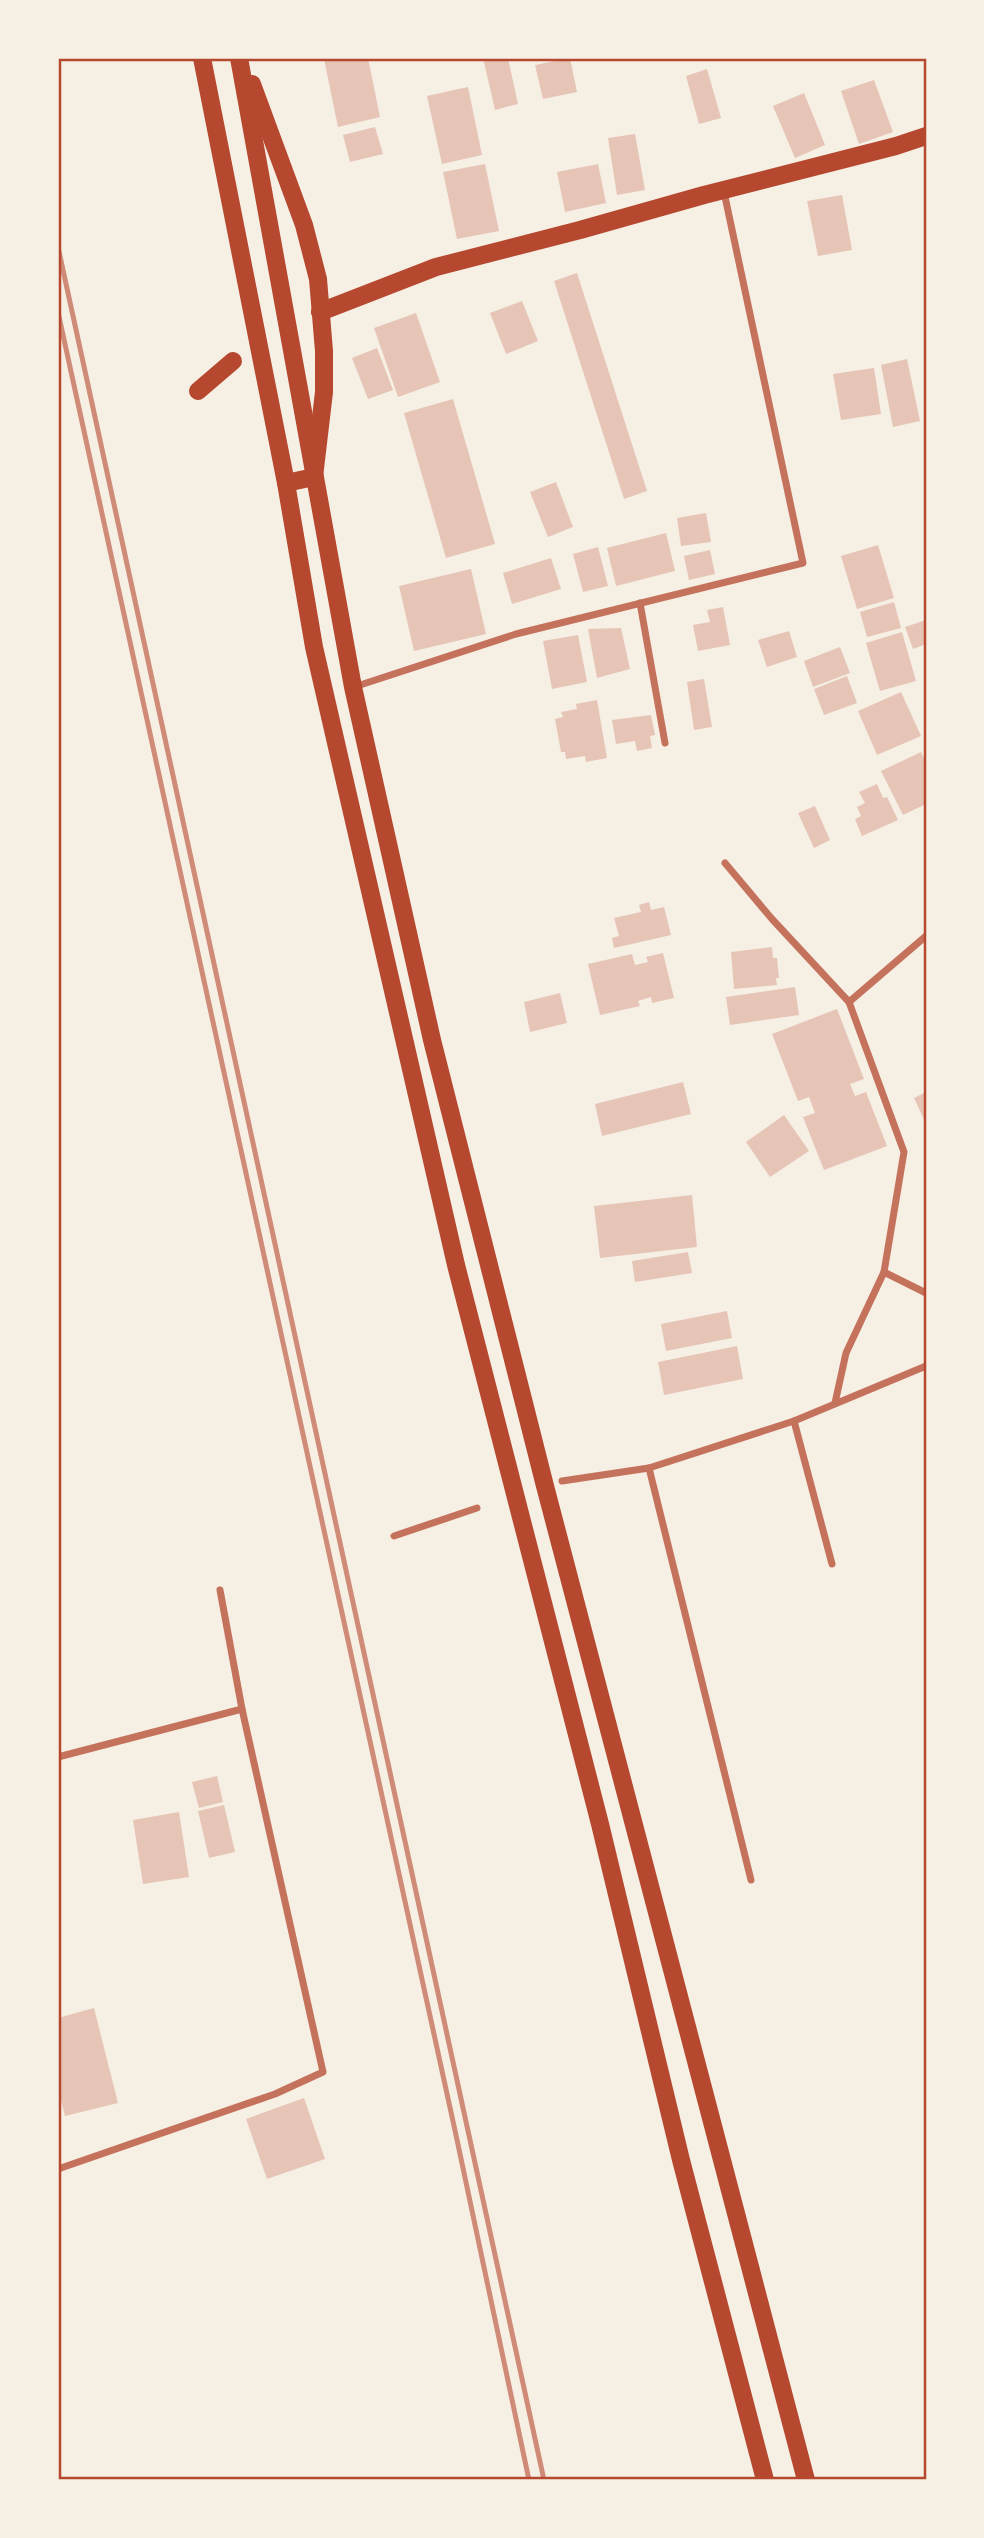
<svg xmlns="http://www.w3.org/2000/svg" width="984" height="2538" viewBox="0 0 984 2538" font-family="'Archivo Narrow',sans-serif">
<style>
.building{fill:#e6c5b7}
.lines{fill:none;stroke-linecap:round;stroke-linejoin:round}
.minor{stroke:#c5725c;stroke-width:7}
.primary{stroke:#b5482f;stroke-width:18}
.rail{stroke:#cf8b77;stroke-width:5}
.neatline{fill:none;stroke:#b5482f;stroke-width:2.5}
</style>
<rect width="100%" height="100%" fill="#f6efe4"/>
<g class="building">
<path d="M332,58H368L380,117L338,127L324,59Z"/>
<path d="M483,58H508L518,104L495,110Z"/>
<path d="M570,58L577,92L543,99L535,65Z"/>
<path d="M707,69L721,118L699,124L686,76Z"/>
<path d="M874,80L893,132L859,144L841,91Z"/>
<path d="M468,87L482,155L442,164L427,96Z"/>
<path d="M804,93L825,145L795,158L773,106Z"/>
<path d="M375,127L383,154L350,162L343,135Z"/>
<path d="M635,134L645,190L617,195L608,138Z"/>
<path d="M485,164L499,231L457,239L443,172Z"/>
<path d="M598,164L606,203L565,212L557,172Z"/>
<path d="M842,195L852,250L818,256L807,201Z"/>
<path d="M577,273L647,491L624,499L554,281Z"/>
<path d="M522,301L538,341L506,354L490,313Z"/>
<path d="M416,313L440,382L398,397L374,328Z"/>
<path d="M377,348L393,390L368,399L352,358Z"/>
<path d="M907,359L920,421L893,427L881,365Z"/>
<path d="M874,368L881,414L841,420L833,374Z"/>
<path d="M453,399L495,544L446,558L404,413Z"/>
<path d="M556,482L573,527L548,537L530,492Z"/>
<path d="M706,513L711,542L681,546L677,518Z"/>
<path d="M666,533L675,571L616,586L607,548Z"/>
<path d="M878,545L894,598L857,609L841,556Z"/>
<path d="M598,547L608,586L583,592L573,554Z"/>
<path d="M710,550L715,574L689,580L684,556Z"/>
<path d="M551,558L561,589L512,604L503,573Z"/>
<path d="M471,569L486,634L414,651L399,586Z"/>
<path d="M894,602L901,628L867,637L860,612Z"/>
<path d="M723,607L730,645L698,651L693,625L710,622L707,610Z"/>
<path d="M926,620V644L913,649L905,627Z"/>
<path d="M621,628L630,669L597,678L588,629Z"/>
<path d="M789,631L797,657L767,667L758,640Z"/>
<path d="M902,632L916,681L880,691L866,643Z"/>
<path d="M578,635L587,682L552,689L543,641Z"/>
<path d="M840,647L850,673L813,687L804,661Z"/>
<path d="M847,676L857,703L824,715L814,689Z"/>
<path d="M704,679L712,727L694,730L687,682Z"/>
<path d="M901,692L921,736L877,755L858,711Z"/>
<path d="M597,700L607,758L586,762L585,756L566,759L565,752H561L555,719L563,717L561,712L577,709L576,704Z"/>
<path d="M651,715L655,735L650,736L652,748L637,751L635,741L616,744L612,720Z"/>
<path d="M921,752L926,762V804L903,815L881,771Z"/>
<path d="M877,784L883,798L887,797L898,820L862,836L855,819L861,816L857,807L865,803L859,792Z"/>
<path d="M815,806L830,840L814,848L798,813Z"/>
<path d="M649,902L651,910L664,907L671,935L614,948L612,938L619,936L614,918L641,912L639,905Z"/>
<path d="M772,947L773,958H777L779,978H776L777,985L734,989L731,952Z"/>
<path d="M663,953L674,998L652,1003L651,997L638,1001L640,1006L600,1015L588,964L632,954L635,965L648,962L646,957Z"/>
<path d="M795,987L799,1015L730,1025L726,997Z"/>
<path d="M560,993L567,1023L530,1032L524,1002Z"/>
<path d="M837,1009L864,1079L850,1084L855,1096L866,1092L887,1146L824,1170L803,1117L815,1113L809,1097L798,1101L772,1034Z"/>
<path d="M683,1082L691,1114L602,1136L595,1104Z"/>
<path d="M926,1092V1124L914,1098Z"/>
<path d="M784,1115L809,1151L770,1177L746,1142Z"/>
<path d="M692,1195L697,1247L600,1258L594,1206Z"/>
<path d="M688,1252L692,1273L635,1282L632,1261Z"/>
<path d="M727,1311L732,1338L666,1351L661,1324Z"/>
<path d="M737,1346L743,1379L664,1395L658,1362Z"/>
<path d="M217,1776L223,1802L199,1808L192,1782Z"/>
<path d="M224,1805L235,1852L209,1858L198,1811Z"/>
<path d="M179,1812L189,1877L143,1884L133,1820Z"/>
<path d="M94,2008L118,2103L65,2116L58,2089V2018Z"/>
<path d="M304,2098L325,2159L267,2179L246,2119Z"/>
</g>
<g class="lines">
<g class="minor">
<path d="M640,603L665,743"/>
<path d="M354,687L516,634L803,563L724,192"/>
<path d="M725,863L772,919L849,1002L904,1152L884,1272L846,1353L835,1403"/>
<path d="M849,1002L926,936"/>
<path d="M884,1272L926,1293"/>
<path d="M794,1421L832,1564"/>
<path d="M649,1468L751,1880"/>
<path d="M562,1481L649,1468L794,1421L926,1366"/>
<path d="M394,1536L477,1508"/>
<path d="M58,1757L242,1709L220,1590"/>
<path d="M58,2169L275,2094L323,2072L242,1709"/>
</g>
<g class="primary">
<path d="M202,58L286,483L314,647L456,1265L600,1824L681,2160L765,2480"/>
<path d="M239,58L353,687L432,1040L545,1486L806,2480"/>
<path d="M252,84L304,225L318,279L324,351V392L314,477L286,483"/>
<path d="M320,312L436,267L580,230L704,195L896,146L926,136"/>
<path d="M198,391L233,361"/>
</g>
<g class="rail">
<path d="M58,247L544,2480"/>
<path d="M58,312L456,2135L529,2480"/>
</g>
</g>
<rect width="984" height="2538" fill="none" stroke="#f6efe4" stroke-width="119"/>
<rect x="60" y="60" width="865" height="2418" class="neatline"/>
</svg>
